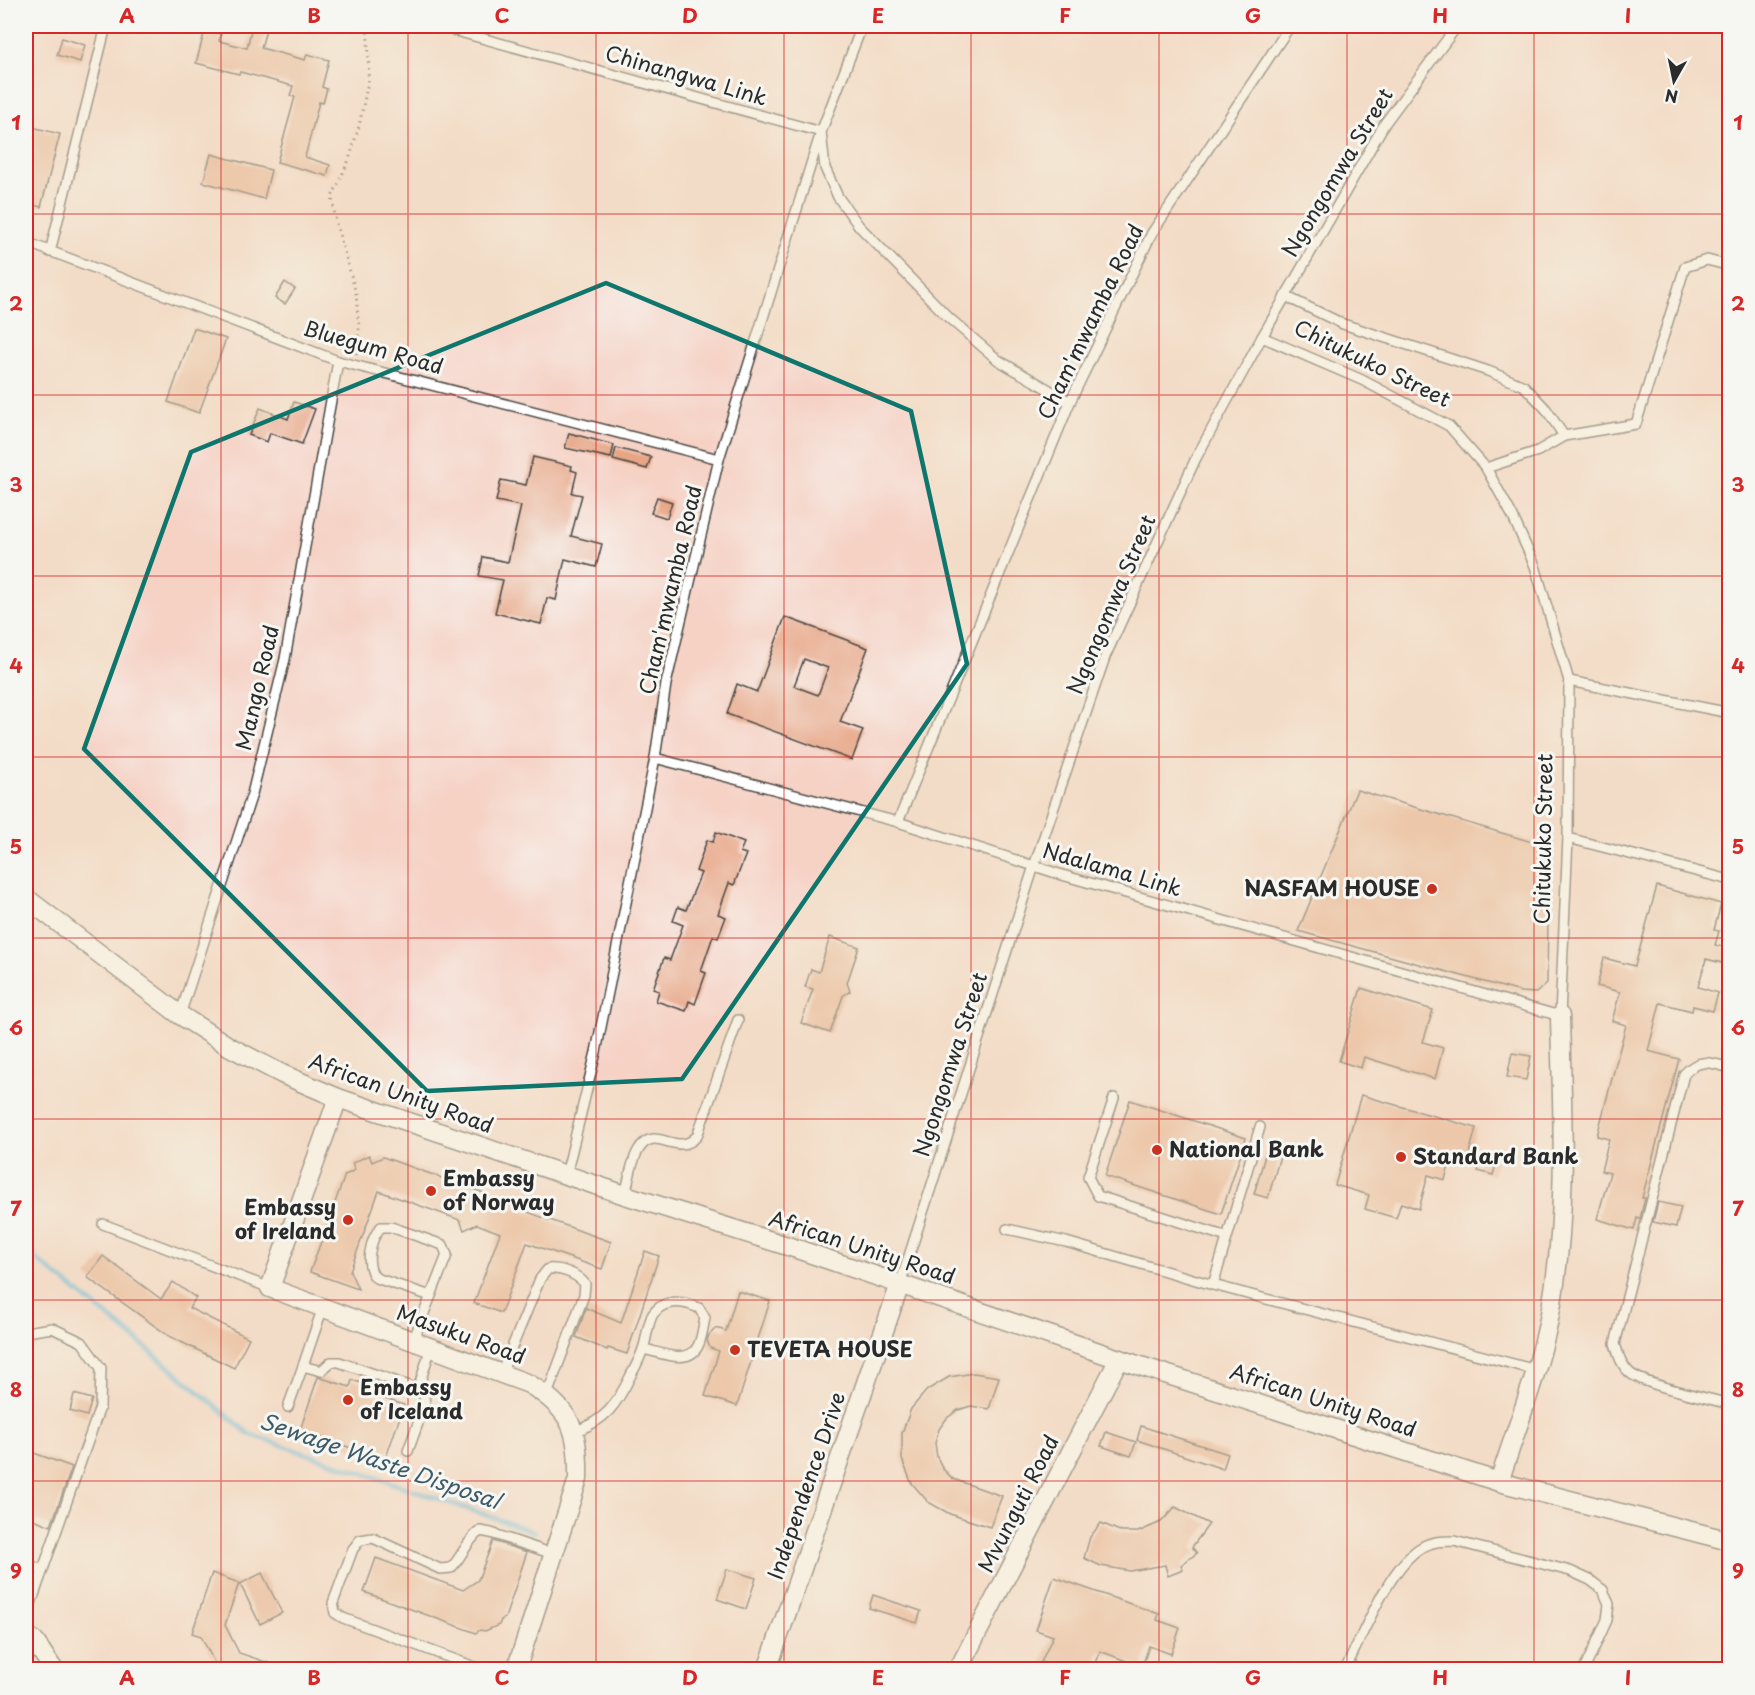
<svg xmlns="http://www.w3.org/2000/svg" width="1755" height="1695" viewBox="0 0 1755 1695" font-family="'Playpen Sans',sans-serif">
<style>
.built{fill:#f6d2c5}
.lines{fill:none;stroke-linecap:round;stroke-linejoin:round}
.stream{stroke:#5eb1da;stroke-width:5}
.building{fill:#e8a585;fill-rule:evenodd}
.lane-casing{stroke:#494743;stroke-width:12}
.street-casing{stroke:#494743;stroke-width:21}
.path{stroke:#494743;stroke-width:3;stroke-dasharray:1.5 4.5;stroke-linecap:butt}
.lane{stroke:#fff;stroke-width:9}
.street{stroke:#fff;stroke-width:18}
.marked{fill:none;stroke:#0f766e;stroke-width:4.5;stroke-linejoin:round}
.grid{fill:none;stroke:#d62828;stroke-width:1.5;stroke-opacity:0.55}
.poi-dot{fill:#c8321e;stroke:#f6f6f2;stroke-width:2}
.labels{text-anchor:middle;stroke-width:6;stroke-linejoin:round;paint-order:stroke}
.street-label{font-size:21px;fill:#2b2b2b;stroke:#f6f6f2}
.poi-label{font-size:21px;font-weight:bold;fill:#2b2b2b;stroke:#f6f6f2;text-anchor:start}
.water-label{font-size:22px;font-style:italic;fill:#3d5a68;stroke:#f6f6f2}
.neatline{fill:none;stroke:#d62828;stroke-width:2}
.grid-label{font-size:20px;text-anchor:middle;font-weight:bold;fill:#d62828}
</style>
<rect width="100%" height="100%" fill="#f6f6f2"/>
<filter id="ink" filterUnits="userSpaceOnUse"><feTurbulence type="fractalNoise" baseFrequency=".0167" numOctaves="2"/><feDisplacementMap in="SourceGraphic" scale="12" xChannelSelector="R" yChannelSelector="G"/><feConvolveMatrix kernelMatrix="1 2 1 2 8 2 1 2 1" color-interpolation-filters="sRGB"/></filter>
<filter id="wash" filterUnits="userSpaceOnUse"><feTurbulence type="fractalNoise" baseFrequency=".008" numOctaves="4" result="noise"/><feDisplacementMap in="SourceGraphic" scale="24" xChannelSelector="R" yChannelSelector="G"/><feGaussianBlur stdDeviation="1.35" result="paint"/><feColorMatrix in="noise" values="0 0 0 0 0 0 0 0 0 0 0 0 0 0 0 0 0 1.4 0 .05"/><feComposite in="paint" operator="in"/></filter>
<g filter="url(#wash)">
<rect width="100%" height="100%" fill="#f0e3c9"/>
<rect class="built" x="26" y="26" width="1703" height="1643"/>
<g class="lines">
<path class="stream" d="M26,1251L120,1326L249,1434L535,1532"/>
</g>
<g id="blocks">
<g class="building">
<path d="M252,26H267L261,48L305,60L307,54L329,60L322,87L327,89L323,103L319,102L305,157L330,165L327,176L277,162L295,97L290,96L293,86L240,72L239,74L196,63L205,30L221,34L219,41L247,48Z"/>
<path d="M62,38L85,45L80,62L57,55Z"/>
<path d="M28,126L60,134L41,207L26,203V136Z"/>
<path d="M211,154L271,170L264,199L203,182Z"/>
<path d="M285,282L295,289L285,304L275,298Z"/>
<path d="M194,328L226,339L199,413L168,402Z"/>
<path d="M294,402L315,409L302,444L270,433L267,442L249,435L260,408L288,419Z"/>
<path d="M569,433L614,445L611,458L565,448Z"/>
<path d="M616,448L651,457L647,469L613,460Z"/>
<path d="M533,457L572,466L571,470L577,472L572,493L582,495L571,536L602,544L596,567L565,559L556,600L547,598L541,624L495,613L503,580L479,576L483,557L508,562L521,506L496,501L501,480L526,485Z"/>
<path d="M657,497L672,502L667,518L651,513Z"/>
<path d="M785,617L868,648L840,722L863,730L852,760L727,714L737,684L757,692ZM804,659L828,668L818,695L794,686Z"/>
<path d="M1357,790L1549,847L1547,983L1536,993L1521,992L1298,931Z"/>
<path d="M716,832L744,843L740,852L746,854L734,885L729,883L718,914L726,917L718,938L713,936L701,971L706,973L695,1004L689,1001L686,1011L656,1001L659,991L653,989L664,958L670,960L683,925L673,921L678,907L686,910L701,873L696,871L707,840L713,842Z"/>
<path d="M1657,886L1721,904L1714,930L1719,931L1715,945L1730,948V954L1726,964L1706,959L1698,987L1718,993L1713,1011L1693,1006L1692,1011L1660,1003L1648,1051L1679,1059L1642,1198H1645L1640,1219L1637,1218L1634,1230L1597,1219L1610,1173L1601,1171L1609,1139L1597,1136L1626,1025L1612,1021L1620,992L1597,986L1604,958L1635,966Z"/>
<path d="M830,937L859,947L847,983L850,991L843,996L830,1033L801,1023L813,989L805,987L811,969L819,972Z"/>
<path d="M1361,988L1433,1010L1423,1042L1443,1048L1435,1079L1364,1057L1361,1068L1339,1061Z"/>
<path d="M1512,1053L1531,1056L1526,1080L1507,1077Z"/>
<path d="M1361,1095L1476,1128L1468,1158L1452,1154L1445,1180L1428,1175L1419,1209L1401,1203L1396,1218L1365,1209L1369,1195L1335,1185Z"/>
<path d="M1130,1100L1246,1138L1221,1214L1105,1176Z"/>
<path d="M1268,1145L1282,1149L1268,1198L1254,1194Z"/>
<path d="M369,1155L372,1162L383,1157L484,1193L483,1196L611,1242L602,1269L527,1243L501,1313L474,1303L500,1233L477,1224L464,1230L460,1220L379,1191L350,1271L358,1289L310,1272L345,1175L355,1170L352,1163Z"/>
<path d="M1482,1156L1497,1160L1493,1175L1478,1171Z"/>
<path d="M1658,1202L1681,1207L1676,1227L1653,1222Z"/>
<path d="M645,1251L659,1256L627,1354L608,1348L607,1350L576,1337L586,1308L621,1323Z"/>
<path d="M103,1256L161,1299L173,1282L196,1298L189,1308L249,1338L234,1368L169,1336L87,1277Z"/>
<path d="M738,1291L770,1301L737,1406L705,1396L719,1351L710,1348L707,1340L709,1335L716,1328L726,1331Z"/>
<path d="M974,1373L999,1377L989,1409L971,1406L958,1410L947,1418L939,1429L935,1443L937,1457L943,1469L953,1479L1002,1496L990,1527L950,1514L928,1502L911,1482L902,1459V1433L911,1409L927,1390L949,1377Z"/>
<path d="M318,1377L350,1387L352,1380L376,1388L373,1395L404,1405L385,1460L300,1430Z"/>
<path d="M74,1394L92,1399L87,1416L70,1411Z"/>
<path d="M1141,1426L1228,1454L1223,1469L1137,1440Z"/>
<path d="M1106,1432L1136,1442L1131,1456L1101,1446Z"/>
<path d="M34,1453L72,1467L51,1526L26,1516V1458L31,1460Z"/>
<path d="M1175,1507L1209,1524L1192,1547L1197,1553L1181,1565L1183,1570L1168,1576L1165,1565L1130,1571L1101,1566L1084,1558L1090,1537L1101,1523L1122,1532H1138L1161,1522Z"/>
<path d="M493,1541L527,1552L505,1618L501,1620L499,1625L485,1631L480,1630L476,1633L364,1592L376,1558L463,1590L478,1580Z"/>
<path d="M727,1569L756,1578L746,1609L717,1599Z"/>
<path d="M212,1573L239,1583L225,1625L239,1653L281,1667V1670H218L201,1636L192,1633Z"/>
<path d="M262,1573L282,1613L260,1624L240,1584Z"/>
<path d="M1054,1577L1159,1614L1157,1620L1180,1628L1171,1654L1149,1646L1142,1667L1100,1651L1092,1670H1059L1041,1662L1053,1636L1036,1630Z"/>
<path d="M873,1595L921,1611L917,1623L869,1608Z"/>
</g>
</g>
</g>
<g filter="url(#ink)">
<use href="#blocks" fill-opacity="0" stroke="#494743" stroke-width="1.5"/>
<g class="lines">
<g class="lane-casing">
<g id="lane">
<path d="M438,26L821,132L825,168L838,197L859,226L949,318L998,360L1070,402"/>
<path d="M26,242L338,361L719,459"/>
<path d="M50,252L106,26"/>
<path d="M1285,296L1343,324L1488,371L1524,386L1546,409L1564,436"/>
<path d="M1486,468L1538,451L1564,436L1636,424L1685,267L1707,260L1730,266"/>
<path d="M1569,681L1730,713"/>
<path d="M655,758L898,822L1062,875L1560,1016L1568,838L1569,681L1535,566L1512,515L1486,468L1449,426L1362,380L1262,337"/>
<path d="M898,822L1070,402L1152,233L1290,26"/>
<path d="M1568,838L1730,880"/>
<path d="M180,1015L252,794L285,659L338,361"/>
<path d="M1730,1068C1710,1062 1699,1058 1684,1074L1615,1344C1619,1356 1621,1365 1630,1373C1644,1385 1708,1398 1730,1404"/>
<path d="M1114,1098L1088,1177L1098,1196L1227,1237"/>
<path d="M566,1175L596,1052L655,758L666,684L719,459L821,132L862,26"/>
<path d="M625,1195C629,1181 631,1161 639,1149C655,1123 677,1159 697,1136L738,1020"/>
<path d="M103,1224L270,1288"/>
<path d="M1007,1229L1066,1242L1213,1285L1536,1370"/>
<path d="M900,1284L1034,866L1105,657L1196,458L1262,337L1385,123L1457,26"/>
<path d="M1213,1285L1260,1127"/>
<path d="M26,1332L52,1328L82,1342L101,1368L100,1407L26,1618"/>
<path d="M413,1341L447,1255L443,1245L391,1227H381C370,1239 364,1266 376,1278L431,1296"/>
<path d="M303,1366L323,1307"/>
<path d="M501,1374L540,1279L548,1269C561,1268 576,1273 585,1284L584,1295L547,1395"/>
<path d="M418,1389L431,1347"/>
<path d="M288,1407L303,1366L321,1371L331,1362H339L418,1389L424,1395L425,1404L408,1451"/>
<path d="M574,1432C606,1420 616,1406 631,1375C636,1366 641,1356 644,1346C647,1336 648,1322 653,1314C665,1298 683,1301 699,1308L705,1318C703,1327 702,1338 698,1346C688,1366 659,1352 644,1349"/>
<path d="M26,1564L43,1570"/>
<path d="M483,1670L343,1618L335,1613L333,1603L353,1549L360,1540L373,1538L440,1569L451,1568C462,1557 467,1540 480,1531L491,1533L553,1554"/>
<path d="M1345,1670C1362,1636 1390,1565 1422,1547C1432,1541 1443,1541 1454,1541L1570,1571L1590,1580L1603,1590L1609,1604L1607,1620L1584,1670"/>
</g>
</g>
<g class="street-casing">
<g id="street">
<path d="M26,898L180,1015L230,1047L282,1074L338,1098L625,1195L797,1249L1119,1359L1499,1482L1730,1541"/>
<path d="M338,1098L270,1288L529,1384C572,1410 579,1431 578,1479L516,1670"/>
<path d="M1499,1482C1518,1423 1542,1364 1552,1303C1568,1208 1562,1112 1560,1016"/>
<path d="M26,1634L35,1642L54,1670"/>
<path d="M767,1670L900,1284"/>
<path d="M958,1670L1119,1359"/>
</g>
</g>
<path class="path" d="M356,354L359,330L356,293L336,223L332,197L349,160L359,126L368,82L369,54L367,26"/>
<use href="#lane" class="lane"/>
<use href="#street" class="street"/>
</g>
</g>
<path d="M0 0H1755V1695H0ZM606,283L911,411L967,664L682,1079L427,1091L84,749L191,452Z" fill="#f0e3c9" fill-opacity=".55" fill-rule="evenodd"/>
<path class="marked" d="M606,283L911,411L967,664L682,1079L427,1091L84,749L191,452Z"/>
<path class="grid" d="M221,26V1670M408,26V1670M596,26V1670M784,26V1670M971,26V1670M1159,26V1670M1347,26V1670M1534,26V1670M26,214H1730M26,395H1730M26,576H1730M26,757H1730M26,938H1730M26,1119H1730M26,1300H1730M26,1481H1730"/>
<g class="poi-dot">
<circle cx="1432" cy="889" r="6"/>
<circle cx="1157" cy="1150" r="6"/>
<circle cx="1401" cy="1157" r="6"/>
<circle cx="431" cy="1191" r="6"/>
<circle cx="348" cy="1220" r="6"/>
<circle cx="735" cy="1350" r="6"/>
<circle cx="348" cy="1400" r="6"/>
</g>
<g class="labels">
<g class="street-label">
<text transform="translate(686 76) rotate(16)" y="7">Chinangwa Link</text>
<text transform="translate(1338 173) rotate(-59)" y="7">Ngongomwa Street</text>
<text transform="translate(1091 322) rotate(-64)" y="7">Cham'mwamba Road</text>
<text transform="translate(373 348) rotate(16)" y="7">Bluegum Road</text>
<text transform="translate(1372 364) rotate(26)" y="7">Chitukuko Street</text>
<text transform="translate(671 590) rotate(-77)" y="7">Cham'mwamba Road</text>
<text transform="translate(1112 605) rotate(-67)" y="7">Ngongomwa Street</text>
<text transform="translate(258 688) rotate(-77)" y="7">Mango Road</text>
<text transform="translate(1544 839) rotate(-89)" y="7">Chitukuko Street</text>
<text transform="translate(1112 870) rotate(16)" y="7">Ndalama Link</text>
<text transform="translate(951 1065) rotate(-72)" y="7">Ngongomwa Street</text>
<text transform="translate(401 1094) rotate(20)" y="7">African Unity Road</text>
<text transform="translate(862 1248) rotate(18)" y="7">African Unity Road</text>
<text transform="translate(461 1335) rotate(20)" y="7">Masuku Road</text>
<text transform="translate(1323 1401) rotate(18)" y="7">African Unity Road</text>
<text transform="translate(807 1486) rotate(-71)" y="7">Independence Drive</text>
<text transform="translate(1019 1504) rotate(-63)" y="7">Mvunguti Road</text>
</g>
<g class="poi-label">
<text x="1420" y="896" text-anchor="end">NASFAM HOUSE</text>
<text x="1169" y="1157">National Bank</text>
<text x="1413" y="1164">Standard Bank</text>
<text x="443" y="1186">Embassy<tspan x="443" dy="24">of Norway</tspan></text>
<text x="336" y="1215" text-anchor="end">Embassy<tspan x="336" dy="24">of Ireland</tspan></text>
<text x="747" y="1357">TEVETA HOUSE</text>
<text x="360" y="1395">Embassy<tspan x="360" dy="24">of Iceland</tspan></text>
</g>
<g class="water-label">
<text transform="translate(380 1461) rotate(19)" y="8">Sewage Waste Disposal</text>
</g>
</g>
<rect width="1755" height="1695" fill="none" stroke="#f6f6f2" stroke-width="66"/>
<g transform="translate(1674 81) rotate(189)" stroke="#f6f6f2" stroke-width="4.5" paint-order="stroke">
<path d="M0-4.5L10 22L0 15L-10 22Z" fill="#2b2b2b"/>
<text y="-9" font-size="16" font-weight="bold" text-anchor="middle" fill="#2b2b2b">N</text>
</g>
<rect x="33" y="33" width="1689" height="1629" class="neatline"/>
<g class="grid-label">
<text x="127" y="23">A</text>
<text x="314" y="23">B</text>
<text x="502" y="23">C</text>
<text x="690" y="23">D</text>
<text x="878" y="23">E</text>
<text x="1065" y="23">F</text>
<text x="1253" y="23">G</text>
<text x="1440" y="23">H</text>
<text x="1628" y="23">I</text>
<text x="16" y="130">1</text>
<text x="1738" y="130">1</text>
<text x="16" y="311">2</text>
<text x="1738" y="311">2</text>
<text x="16" y="492">3</text>
<text x="1738" y="492">3</text>
<text x="16" y="673">4</text>
<text x="1738" y="673">4</text>
<text x="16" y="854">5</text>
<text x="1738" y="854">5</text>
<text x="16" y="1035">6</text>
<text x="1738" y="1035">6</text>
<text x="16" y="1216">7</text>
<text x="1738" y="1216">7</text>
<text x="16" y="1397">8</text>
<text x="1738" y="1397">8</text>
<text x="16" y="1578">9</text>
<text x="1738" y="1578">9</text>
<text x="127" y="1685">A</text>
<text x="314" y="1685">B</text>
<text x="502" y="1685">C</text>
<text x="690" y="1685">D</text>
<text x="878" y="1685">E</text>
<text x="1065" y="1685">F</text>
<text x="1253" y="1685">G</text>
<text x="1440" y="1685">H</text>
<text x="1628" y="1685">I</text>
</g>
</svg>
